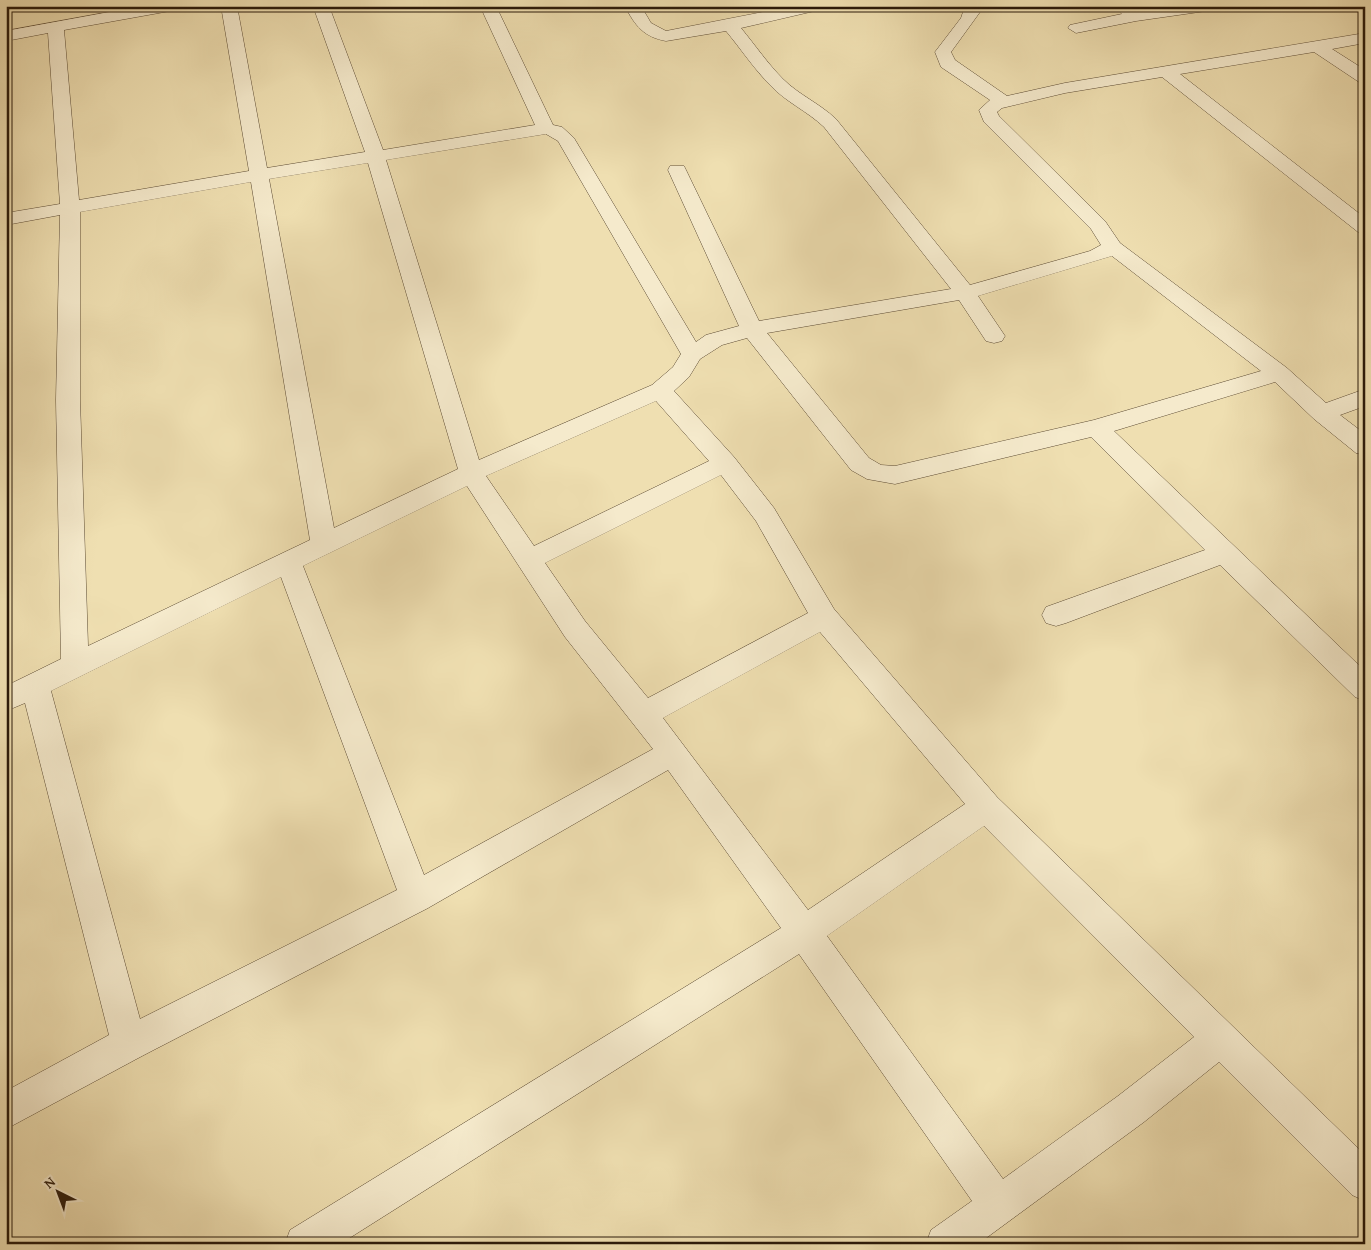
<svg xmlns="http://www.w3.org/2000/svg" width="1371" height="1250" viewBox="0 0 1371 1250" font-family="'Gentium Book Plus',serif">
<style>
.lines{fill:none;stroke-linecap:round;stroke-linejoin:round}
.minor-casing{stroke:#5c4b34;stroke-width:1}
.minor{fill:#f5eacc;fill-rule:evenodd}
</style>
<rect width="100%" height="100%" fill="#efdfb1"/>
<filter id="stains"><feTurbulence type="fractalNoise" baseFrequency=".004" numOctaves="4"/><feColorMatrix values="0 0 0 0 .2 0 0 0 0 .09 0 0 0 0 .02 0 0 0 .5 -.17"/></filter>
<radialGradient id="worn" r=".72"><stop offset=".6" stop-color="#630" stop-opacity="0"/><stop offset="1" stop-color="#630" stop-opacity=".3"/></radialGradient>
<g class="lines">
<g class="minor-casing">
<g id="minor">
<path d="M142,6H178L170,11L64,30L79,200L249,171L221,6H237L267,168L365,152L313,6H329L383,150L535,125L480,6H496L553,125L562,127L574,138L696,342L706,335L739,326L668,170L670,166H684L686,170L759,321L951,289L824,127C807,111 786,102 771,86C754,69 741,49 726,31L666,41C644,37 635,26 625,6H641L651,23L666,31L794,6H825L823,9L741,28C755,45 768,64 783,79C799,95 819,103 836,119L970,285L1090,251L1101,245L1091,229L984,122L979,110L990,100L941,67L935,52L961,18L965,6H981L980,12L951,52L955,60L1007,96L1065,83L1365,33V43L1332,49L1365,70V83L1359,82L1314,52L1180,74L1365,218V234L1358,232L1162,77L1065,93L1002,108L997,112L999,116L1105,221L1120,243L1287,368L1326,403L1365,389V406L1340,415L1365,434V455L1356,453L1314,419L1275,382L1114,431L1365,671V701L1355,697L1220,565L1066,623L1056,626L1046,623L1042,615L1046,607L1205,550L1091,437L895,484L867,479L851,470L747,338L722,345L700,359L689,377L674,391L734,457L774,508L834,609L997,797L1365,1155V1201L1352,1195L1219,1062L1144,1122L978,1244H926L931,1230L972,1201L799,954L340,1244H285L290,1230L781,928L668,770L428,908L142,1056L6,1129V1091L109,1035L25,703L6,711V686L61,659L56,400L60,215L6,225V213L60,204L48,33L6,41V31ZM546,134L558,141L681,354L673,367L652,385L479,460L386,160ZM368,163L458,469L334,528L269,179ZM251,182L310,540L88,646L80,400V212ZM1112,256L1261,371L1094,420L895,466L881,465L869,458L767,333L959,300L986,341L994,343L1002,341L1005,336L978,296ZM656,401L709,461L534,546L486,476ZM721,475L756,521L808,613L648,698L585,621L545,563ZM467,486L565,637L653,749L424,875L303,566ZM281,577L397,890L140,1019L51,691ZM820,632L965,804L808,910L663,718ZM984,826L1194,1037L1118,1096L1003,1179L827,936Z"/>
<path d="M1113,6H1132L1139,11L1171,6H1214L1206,11L1136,21L1076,33L1068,28L1070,25L1122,14Z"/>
</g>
</g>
<use href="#minor" class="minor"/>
</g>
<rect width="1371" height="1250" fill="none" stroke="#efdfb1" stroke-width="25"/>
<rect x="8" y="8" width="1356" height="1235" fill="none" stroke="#2b1a0a" stroke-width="2.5"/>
<rect x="12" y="12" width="1346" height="1225" fill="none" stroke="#2b1a0a"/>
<g transform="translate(58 1192) rotate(318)" stroke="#f5eacc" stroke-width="4" paint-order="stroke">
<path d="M0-4L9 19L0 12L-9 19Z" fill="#2b1a0a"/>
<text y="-8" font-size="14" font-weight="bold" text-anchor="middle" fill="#2b1a0a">N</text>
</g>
<rect width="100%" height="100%" filter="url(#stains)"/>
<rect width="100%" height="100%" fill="url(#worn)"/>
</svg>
